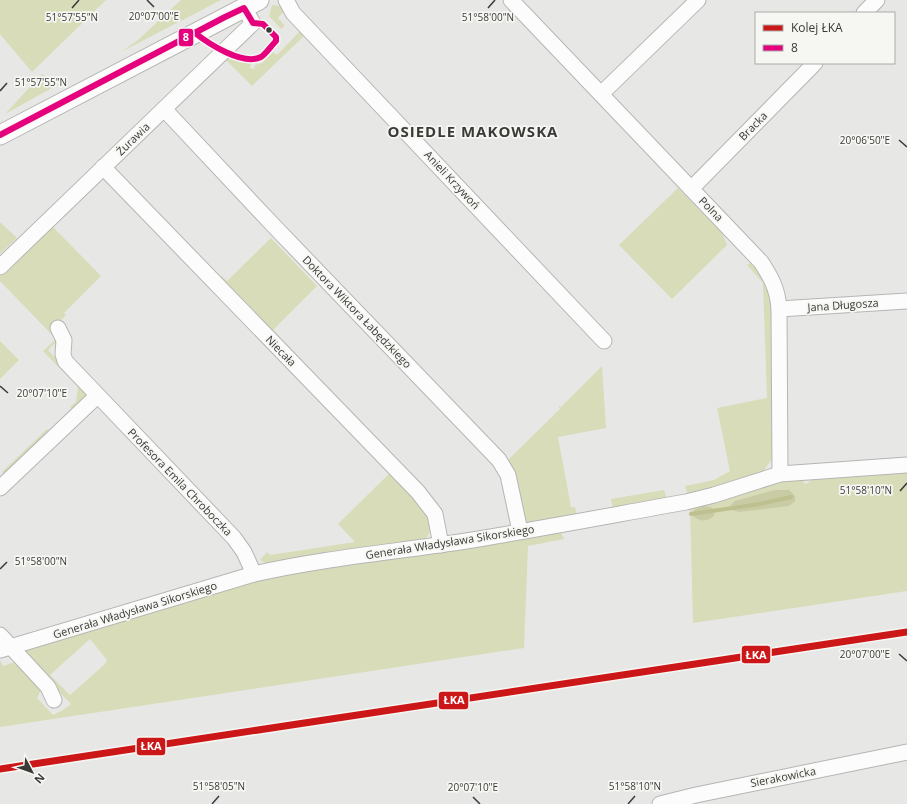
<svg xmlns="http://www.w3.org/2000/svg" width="907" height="804" viewBox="0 0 907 804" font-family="'Open Sans',sans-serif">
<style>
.green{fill:#d9dcb8;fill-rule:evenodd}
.forest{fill:#c8cba4}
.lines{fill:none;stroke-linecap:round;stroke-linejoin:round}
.stream{stroke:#bec08f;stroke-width:4}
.minor-casing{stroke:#b5b6b4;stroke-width:17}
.tertiary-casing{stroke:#b5b6b4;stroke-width:21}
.minor{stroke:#fbfcfb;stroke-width:15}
.tertiary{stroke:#fbfcfb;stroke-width:19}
.bus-1-casing{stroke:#f6f6f2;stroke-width:9}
.bus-1{stroke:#e5007d;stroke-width:6}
.rail-1-casing{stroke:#f6f6f2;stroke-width:10}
.rail-1{stroke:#cc1719;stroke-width:7}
.ticks{fill:none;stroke:#3a3a39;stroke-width:1.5}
.bus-dot{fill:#3a3a39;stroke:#f6f6f2;stroke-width:1.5}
.labels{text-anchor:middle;stroke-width:3.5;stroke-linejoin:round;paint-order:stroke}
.street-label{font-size:11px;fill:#3a3a39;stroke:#f6f6f2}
.district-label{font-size:15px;font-weight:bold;letter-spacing:1px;fill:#3a3a39;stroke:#f6f6f2}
.ticks-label{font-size:10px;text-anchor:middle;fill:#3a3a39;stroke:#f6f6f2;stroke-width:3.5;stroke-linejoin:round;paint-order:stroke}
.line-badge{stroke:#f6f6f2;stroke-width:1.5}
.badge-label{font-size:11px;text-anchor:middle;font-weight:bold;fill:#fff}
</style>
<rect width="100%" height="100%" fill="#e7e8e6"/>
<g class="green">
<path d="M0,0H106L32,72L0,34Z"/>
<path d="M181,0H221L121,52L138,40Z"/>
<path d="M272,5L281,6L284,11L278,18L285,26L281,29L269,16Z"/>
<path d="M302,29L323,55L304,36L252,86L224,58L251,64L250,68L254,69L255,65L262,63L273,52L277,55Z"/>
<path d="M42,74L55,83L59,84L5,114Z"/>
<path d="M678,188L722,233L727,245L672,299L619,245Z"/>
<path d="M0,222L17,238L0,254Z"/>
<path d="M53,227L101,276L64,313L66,315L51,330L59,339L48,350L83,388L86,396L74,411L70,407L76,402L78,387L43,351L56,339L0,281V276Z"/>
<path d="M271,238L317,286L273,330L298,356L295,358L218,279L222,276L227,281Z"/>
<path d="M752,262L757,267L772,295L774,456L762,473L688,495L685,486L714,480L730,471L717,408L767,398L763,283L747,265Z"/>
<path d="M0,341L19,360L0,379Z"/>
<path d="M602,366L606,428L558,437L571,507H575L577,516L530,523L524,520L508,463L509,459L560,409L558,405L561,407Z"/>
<path d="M47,429L50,433L5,475L2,472Z"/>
<path d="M907,470V591L693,623L690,507L789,478L801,479L805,484L808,483L814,477Z"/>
<path d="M392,471L428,512L431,530L427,537L421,541L268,564L260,560L267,552L270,555L355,542L338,524Z"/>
<path d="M664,490L667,499L613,510L611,499Z"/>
<path d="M560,531L564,539L528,546L524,648L0,727V660L3,666L15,662L41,690L37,698L53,715L63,710L71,704L28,660L26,653L28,648L258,579ZM90,639L107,660L105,664L70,695L50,675Z"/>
</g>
<g class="forest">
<path d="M775,490H789L795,496V501L789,506L739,512L732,510L731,505L735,501Z"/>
<path d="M703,506L711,507L715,511L714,516C706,522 701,522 693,516L694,510Z"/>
</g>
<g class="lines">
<path class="stream" d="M691,514L760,504L791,497"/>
<g class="minor-casing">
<g id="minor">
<path d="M286,0L293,13L604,341"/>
<path d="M511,0L761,262C771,277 778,290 779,309L780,474"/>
<path d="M864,13L877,0"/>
<path d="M601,94L698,0"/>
<path d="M164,109L272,224L499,460L508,475L520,531"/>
<path d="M103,167L418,492L435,514L441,545"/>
<path d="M691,189L815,63"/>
<path d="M0,267L253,23L244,8"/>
<path d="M779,309L907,301"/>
<path d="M58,328L64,340L63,354L65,361L234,538L244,552L254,574"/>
<path d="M0,488L97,396"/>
<path d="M0,635L48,687L54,700"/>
<path d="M0,650L254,574C324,558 395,552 466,541C539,529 613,515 686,502L714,495L780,474L907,465"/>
<path d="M660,804L696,795L907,752"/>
</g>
</g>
<g class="tertiary-casing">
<path id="tertiary" d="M0,135L259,0"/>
</g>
<use href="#minor" class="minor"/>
<use href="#tertiary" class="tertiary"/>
<g class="bus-1-casing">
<path id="bus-1" d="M0,135L225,17L244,8L253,23L263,24L276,37V41C271,46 266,54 261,57C243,66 209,44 195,33"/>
</g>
<use href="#bus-1" class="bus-1"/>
<g class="rail-1-casing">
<path id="rail-1" d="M0,769L907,632"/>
</g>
<use href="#rail-1" class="rail-1"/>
</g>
<path class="ticks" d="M147,0L154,7M72,8L79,0M488,8L495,0M0,91L7,83M899,140L907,147M0,386L8,393M900,491L907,483M0,569L7,562M899,654L907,661M473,797L480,804M212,804L219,796M628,804L635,796"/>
<circle class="bus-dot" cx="269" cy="30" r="3.5"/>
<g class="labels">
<g class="street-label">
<text transform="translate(753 126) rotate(-45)" y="4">Bracka</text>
<text transform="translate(133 139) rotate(-44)" y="4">Żurawia</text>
<text transform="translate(452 180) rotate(47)" y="4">Anieli Krzywoń</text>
<text transform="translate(711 209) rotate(46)" y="4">Polna</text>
<text transform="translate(843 305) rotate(-4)" y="4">Jana Długosza</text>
<text transform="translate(357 312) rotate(46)" y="4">Doktora Wiktora Łabędzkiego</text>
<text transform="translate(281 351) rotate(46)" y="4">Niecała</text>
<text transform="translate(180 482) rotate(46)" y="4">Profesora Emila Chroboczka</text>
<text transform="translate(450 542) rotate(-9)" y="4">Generała Władysława Sikorskiego</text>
<text transform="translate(135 610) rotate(-17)" y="4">Generała Władysława Sikorskiego</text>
<text transform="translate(783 777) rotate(-11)" y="4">Sierakowicka</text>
</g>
<g class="district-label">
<text x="473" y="137">OSIEDLE MAKOWSKA</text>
</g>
</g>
<g class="ticks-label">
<text x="154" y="20">20°07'00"E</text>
<text x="72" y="21">51°57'55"N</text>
<text x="488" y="21">51°58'00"N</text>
<text x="41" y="86">51°57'55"N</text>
<text x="865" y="144">20°06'50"E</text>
<text x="42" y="397">20°07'10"E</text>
<text x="866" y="494">51°58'10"N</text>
<text x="41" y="565">51°58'00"N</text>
<text x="865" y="658">20°07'00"E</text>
<text x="219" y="790">51°58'05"N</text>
<text x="635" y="790">51°58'10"N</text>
<text x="473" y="791">20°07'10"E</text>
</g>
<g class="line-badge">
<rect x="178" y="28" width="16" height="19" rx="4" fill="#e5007d"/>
<rect x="741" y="645" width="30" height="19" rx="4" fill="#cc1719"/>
<rect x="438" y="691" width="31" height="19" rx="4" fill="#cc1719"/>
<rect x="136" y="737" width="30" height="19" rx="4" fill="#cc1719"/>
</g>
<g class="badge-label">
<text x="186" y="41">8</text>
<text x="756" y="659">ŁKA</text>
<text x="454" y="704">ŁKA</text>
<text x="151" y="750">ŁKA</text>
</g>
<rect x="755" y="12" width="140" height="52" fill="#f6f6f2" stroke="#ababa8"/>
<rect x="763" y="25" width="20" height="6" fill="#cc1719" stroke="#ababa8"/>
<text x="791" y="32" font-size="12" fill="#3a3a39">Kolej ŁKA</text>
<rect x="763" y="45" width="20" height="6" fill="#e5007d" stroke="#ababa8"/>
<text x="791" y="52" font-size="12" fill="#3a3a39">8</text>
<g transform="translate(32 772) rotate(131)" stroke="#f6f6f2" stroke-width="3" paint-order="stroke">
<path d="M0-3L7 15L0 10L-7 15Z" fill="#3a3a39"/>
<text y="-6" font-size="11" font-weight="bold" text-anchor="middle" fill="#3a3a39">N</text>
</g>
</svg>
